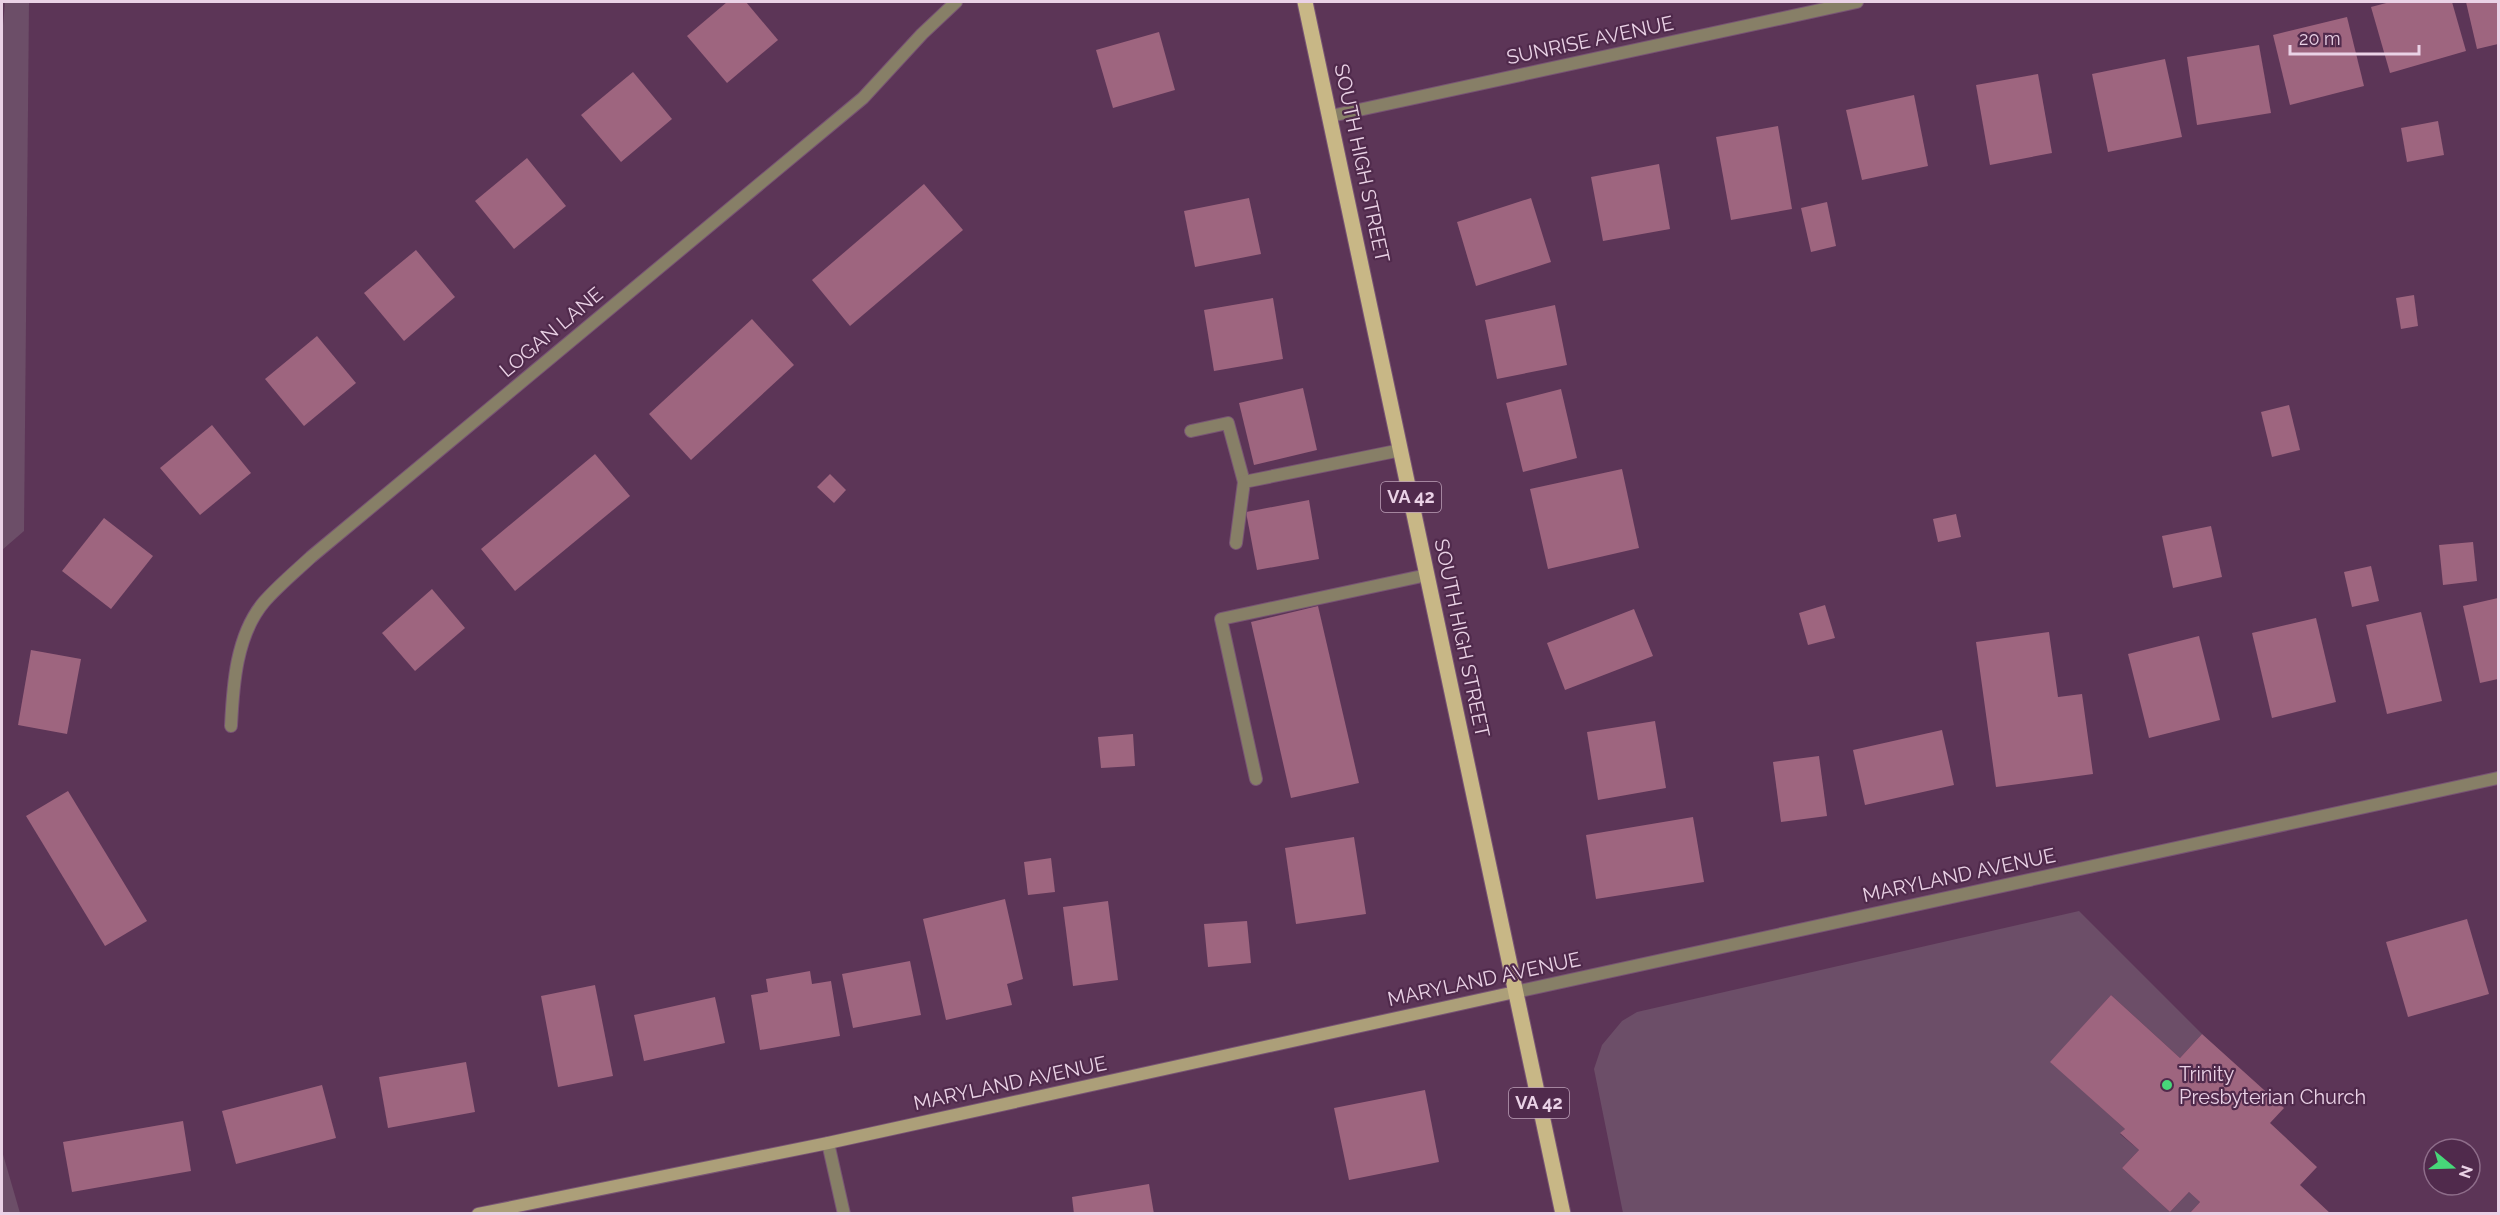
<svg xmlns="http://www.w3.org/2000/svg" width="2500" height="1215" viewBox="0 0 2500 1215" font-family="Raleway,sans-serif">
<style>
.green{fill:#6c4e68}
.building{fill:#9e657f}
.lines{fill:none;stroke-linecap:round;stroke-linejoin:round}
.service-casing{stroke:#785474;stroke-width:14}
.minor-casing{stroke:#785474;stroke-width:14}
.secondary-casing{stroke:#785474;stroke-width:14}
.primary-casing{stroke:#785474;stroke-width:17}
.service{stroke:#877f67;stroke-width:12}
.minor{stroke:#877f67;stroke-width:12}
.secondary{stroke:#ac9f79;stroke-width:12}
.primary{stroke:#c8b786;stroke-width:15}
.poi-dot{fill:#47d779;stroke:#502a4c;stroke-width:2}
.labels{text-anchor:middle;stroke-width:4.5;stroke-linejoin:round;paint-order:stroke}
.shield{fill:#502a4c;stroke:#bca0b8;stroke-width:1.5}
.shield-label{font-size:18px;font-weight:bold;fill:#ead2e6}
.street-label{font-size:20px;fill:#ead2e6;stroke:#502a4c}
.poi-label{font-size:20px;fill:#ead2e6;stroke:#502a4c;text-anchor:start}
</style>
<rect width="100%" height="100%" fill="#5c3557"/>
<g class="green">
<path d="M5,2H29L24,531L2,550V37Z"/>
<path d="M2079,911L2202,1034L2180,1058L2111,995L2051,1062L2125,1129L2120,1134L2139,1150L2122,1168L2170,1212L2189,1192L2200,1202L2189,1214L1623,1213L1594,1069L1602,1045L1622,1021L1637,1012Z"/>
<path d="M2,1151L20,1213H2Z"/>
</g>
<g class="building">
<path d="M727,2H746L778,40L727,83L687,36Z"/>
<path d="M2390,2H2452L2466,51L2390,73L2371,7Z"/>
<path d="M2466,2H2498V44L2477,49Z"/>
<path d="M2347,17L2364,86L2290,105L2273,35Z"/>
<path d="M1159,32L1175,90L1113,108L1096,50Z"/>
<path d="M2259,45L2271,113L2197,125L2187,57Z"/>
<path d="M2165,59L2182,137L2108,152L2092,74Z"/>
<path d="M633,72L672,119L621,162L581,115Z"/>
<path d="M2038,74L2052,153L1990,165L1976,85Z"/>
<path d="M1914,95L1928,166L1862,180L1846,110Z"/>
<path d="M2438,121L2444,155L2407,162L2401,128Z"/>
<path d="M1778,126L1792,209L1731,220L1716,137Z"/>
<path d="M527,158L566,206L514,249L475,201Z"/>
<path d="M1659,164L1670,229L1603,241L1591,177Z"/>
<path d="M924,184L963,230L850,326L812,280Z"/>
<path d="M1249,198L1261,254L1195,267L1184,211Z"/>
<path d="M1531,198L1551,262L1476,286L1457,222Z"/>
<path d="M1827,202L1836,246L1811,252L1801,208Z"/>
<path d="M416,250L455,297L404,341L364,293Z"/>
<path d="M2414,295L2418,326L2401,329L2396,298Z"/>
<path d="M1273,298L1283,359L1214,371L1204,310Z"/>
<path d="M1555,305L1567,365L1497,379L1485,320Z"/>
<path d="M752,319L794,365L691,460L649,414Z"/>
<path d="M317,336L356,383L304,426L265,379Z"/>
<path d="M1303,388L1317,450L1254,465L1239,403Z"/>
<path d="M1561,389L1577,458L1523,472L1506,403Z"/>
<path d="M2289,405L2300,450L2272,457L2261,412Z"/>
<path d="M212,425L251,473L200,515L160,468Z"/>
<path d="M595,454L630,496L515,591L481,549Z"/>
<path d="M1622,469L1639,548L1548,569L1530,489Z"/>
<path d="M830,474L846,490L834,503L817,487Z"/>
<path d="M1309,500L1319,559L1257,570L1246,512Z"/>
<path d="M1956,514L1961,537L1938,542L1933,519Z"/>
<path d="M104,518L153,556L111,609L62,571Z"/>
<path d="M2211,526L2222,577L2173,588L2162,536Z"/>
<path d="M2473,542L2477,581L2443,585L2439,545Z"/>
<path d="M2371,566L2379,601L2352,607L2344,572Z"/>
<path d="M432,589L465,628L415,671L382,633Z"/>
<path d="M2498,598V679L2480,683L2463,606Z"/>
<path d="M1825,605L1835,638L1808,645L1799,613Z"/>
<path d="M1318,606L1359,783L1291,798L1251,622Z"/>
<path d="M1634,609L1653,656L1565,690L1547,643Z"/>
<path d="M2421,612L2442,701L2387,714L2366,625Z"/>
<path d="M2316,618L2336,702L2272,718L2252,633Z"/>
<path d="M2049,632L2058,697L2082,694L2093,774L1996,787L1976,642Z"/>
<path d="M2199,636L2220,720L2149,738L2128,654Z"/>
<path d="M31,650L81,659L67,734L18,725Z"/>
<path d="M1655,721L1666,788L1598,800L1587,732Z"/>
<path d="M1942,730L1954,785L1865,805L1853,750Z"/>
<path d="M1133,734L1135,766L1101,768L1098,737Z"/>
<path d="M1819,756L1827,816L1781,822L1773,762Z"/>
<path d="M68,791L147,921L105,946L26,816Z"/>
<path d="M1693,817L1704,882L1596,899L1586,835Z"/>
<path d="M1354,837L1366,914L1296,924L1285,848Z"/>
<path d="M1051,858L1055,892L1028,895L1024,862Z"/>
<path d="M1005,899L1023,979L1007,984L1012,1005L946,1020L923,919Z"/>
<path d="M1108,901L1118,980L1073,986L1063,907Z"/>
<path d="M2467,919L2489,994L2408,1017L2386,942Z"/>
<path d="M1247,921L1251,963L1208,967L1204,924Z"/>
<path d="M910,961L921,1015L853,1028L842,974Z"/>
<path d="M810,971L812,984L831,981L840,1036L760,1050L751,995L768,992L766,979Z"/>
<path d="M595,985L613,1076L558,1087L541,996Z"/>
<path d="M2111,995L2180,1058L2202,1034L2284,1108L2270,1123L2317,1167L2300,1185L2331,1214H2189L2200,1202L2189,1192L2170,1212L2122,1168L2139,1150L2120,1133L2125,1129L2050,1062Z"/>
<path d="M715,997L725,1043L644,1061L634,1015Z"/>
<path d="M466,1062L475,1112L388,1128L379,1077Z"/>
<path d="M322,1085L336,1138L236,1164L222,1111Z"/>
<path d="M1425,1090L1439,1162L1349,1180L1334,1108Z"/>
<path d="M183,1121L191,1171L72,1192L63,1142Z"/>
<path d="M1149,1184L1154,1214H1074L1072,1197Z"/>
</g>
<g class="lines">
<g class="service-casing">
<g id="service">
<path d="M1191,431L1228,423L1244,482"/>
<path d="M1236,543L1244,482L1401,450"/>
<path d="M1256,779L1221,619L1427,575"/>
</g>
</g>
<g class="minor-casing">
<g id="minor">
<path d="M1331,116L1857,2"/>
<path d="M231,726C233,685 236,635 264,602C278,586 296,571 311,557L863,98L922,34L956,2"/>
<path d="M1515,992L2498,778"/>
<path d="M828,1143L844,1214"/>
</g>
</g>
<g class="secondary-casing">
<path id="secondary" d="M478,1214L828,1143L1515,992"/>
</g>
<g class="primary-casing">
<path id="primary" d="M1305,2L1563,1214"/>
</g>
<use href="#service" class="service"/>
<use href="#minor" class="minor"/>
<use href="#secondary" class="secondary"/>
<use href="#primary" class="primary"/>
</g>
<circle class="poi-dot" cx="2167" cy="1085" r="6"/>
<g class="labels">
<g class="shield">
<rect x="1381" y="482" width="60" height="30" rx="4.5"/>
<rect x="1509" y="1088" width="60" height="30" rx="4.5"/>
</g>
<g class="shield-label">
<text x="1411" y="503">VA 42</text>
<text x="1539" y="1109">VA 42</text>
</g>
<g class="street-label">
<text transform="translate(1590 40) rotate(-12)" y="7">SUNRISE AVENUE</text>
<text transform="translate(1362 163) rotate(78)" y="7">SOUTH HIGH STREET</text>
<text transform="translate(551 332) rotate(-40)" y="7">LOGAN LANE</text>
<text transform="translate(1462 638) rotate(78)" y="7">SOUTH HIGH STREET</text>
<text transform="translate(1959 875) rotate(-12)" y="7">MARYLAND AVENUE</text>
<text transform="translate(1484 979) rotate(-12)" y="7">MARYLAND AVENUE</text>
<text transform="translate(1010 1083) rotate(-12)" y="7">MARYLAND AVENUE</text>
</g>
<g class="poi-label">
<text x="2179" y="1081">Trinity<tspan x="2179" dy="23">Presbyterian Church</tspan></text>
</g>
</g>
<rect width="2500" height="1215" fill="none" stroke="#ead2e6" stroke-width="6"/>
<g transform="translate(2452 1167) rotate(109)"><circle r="28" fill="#502a4c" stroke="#8e6d8a" stroke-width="1.5"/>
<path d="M0-4.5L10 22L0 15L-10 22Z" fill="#47d779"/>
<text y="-9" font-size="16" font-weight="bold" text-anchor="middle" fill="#ead2e6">N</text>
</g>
<path d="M2290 45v9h129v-9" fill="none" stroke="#ead2e6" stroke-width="3"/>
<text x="2299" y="45" font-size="18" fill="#ead2e6" stroke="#502a4c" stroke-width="4.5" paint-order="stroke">20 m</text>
</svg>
